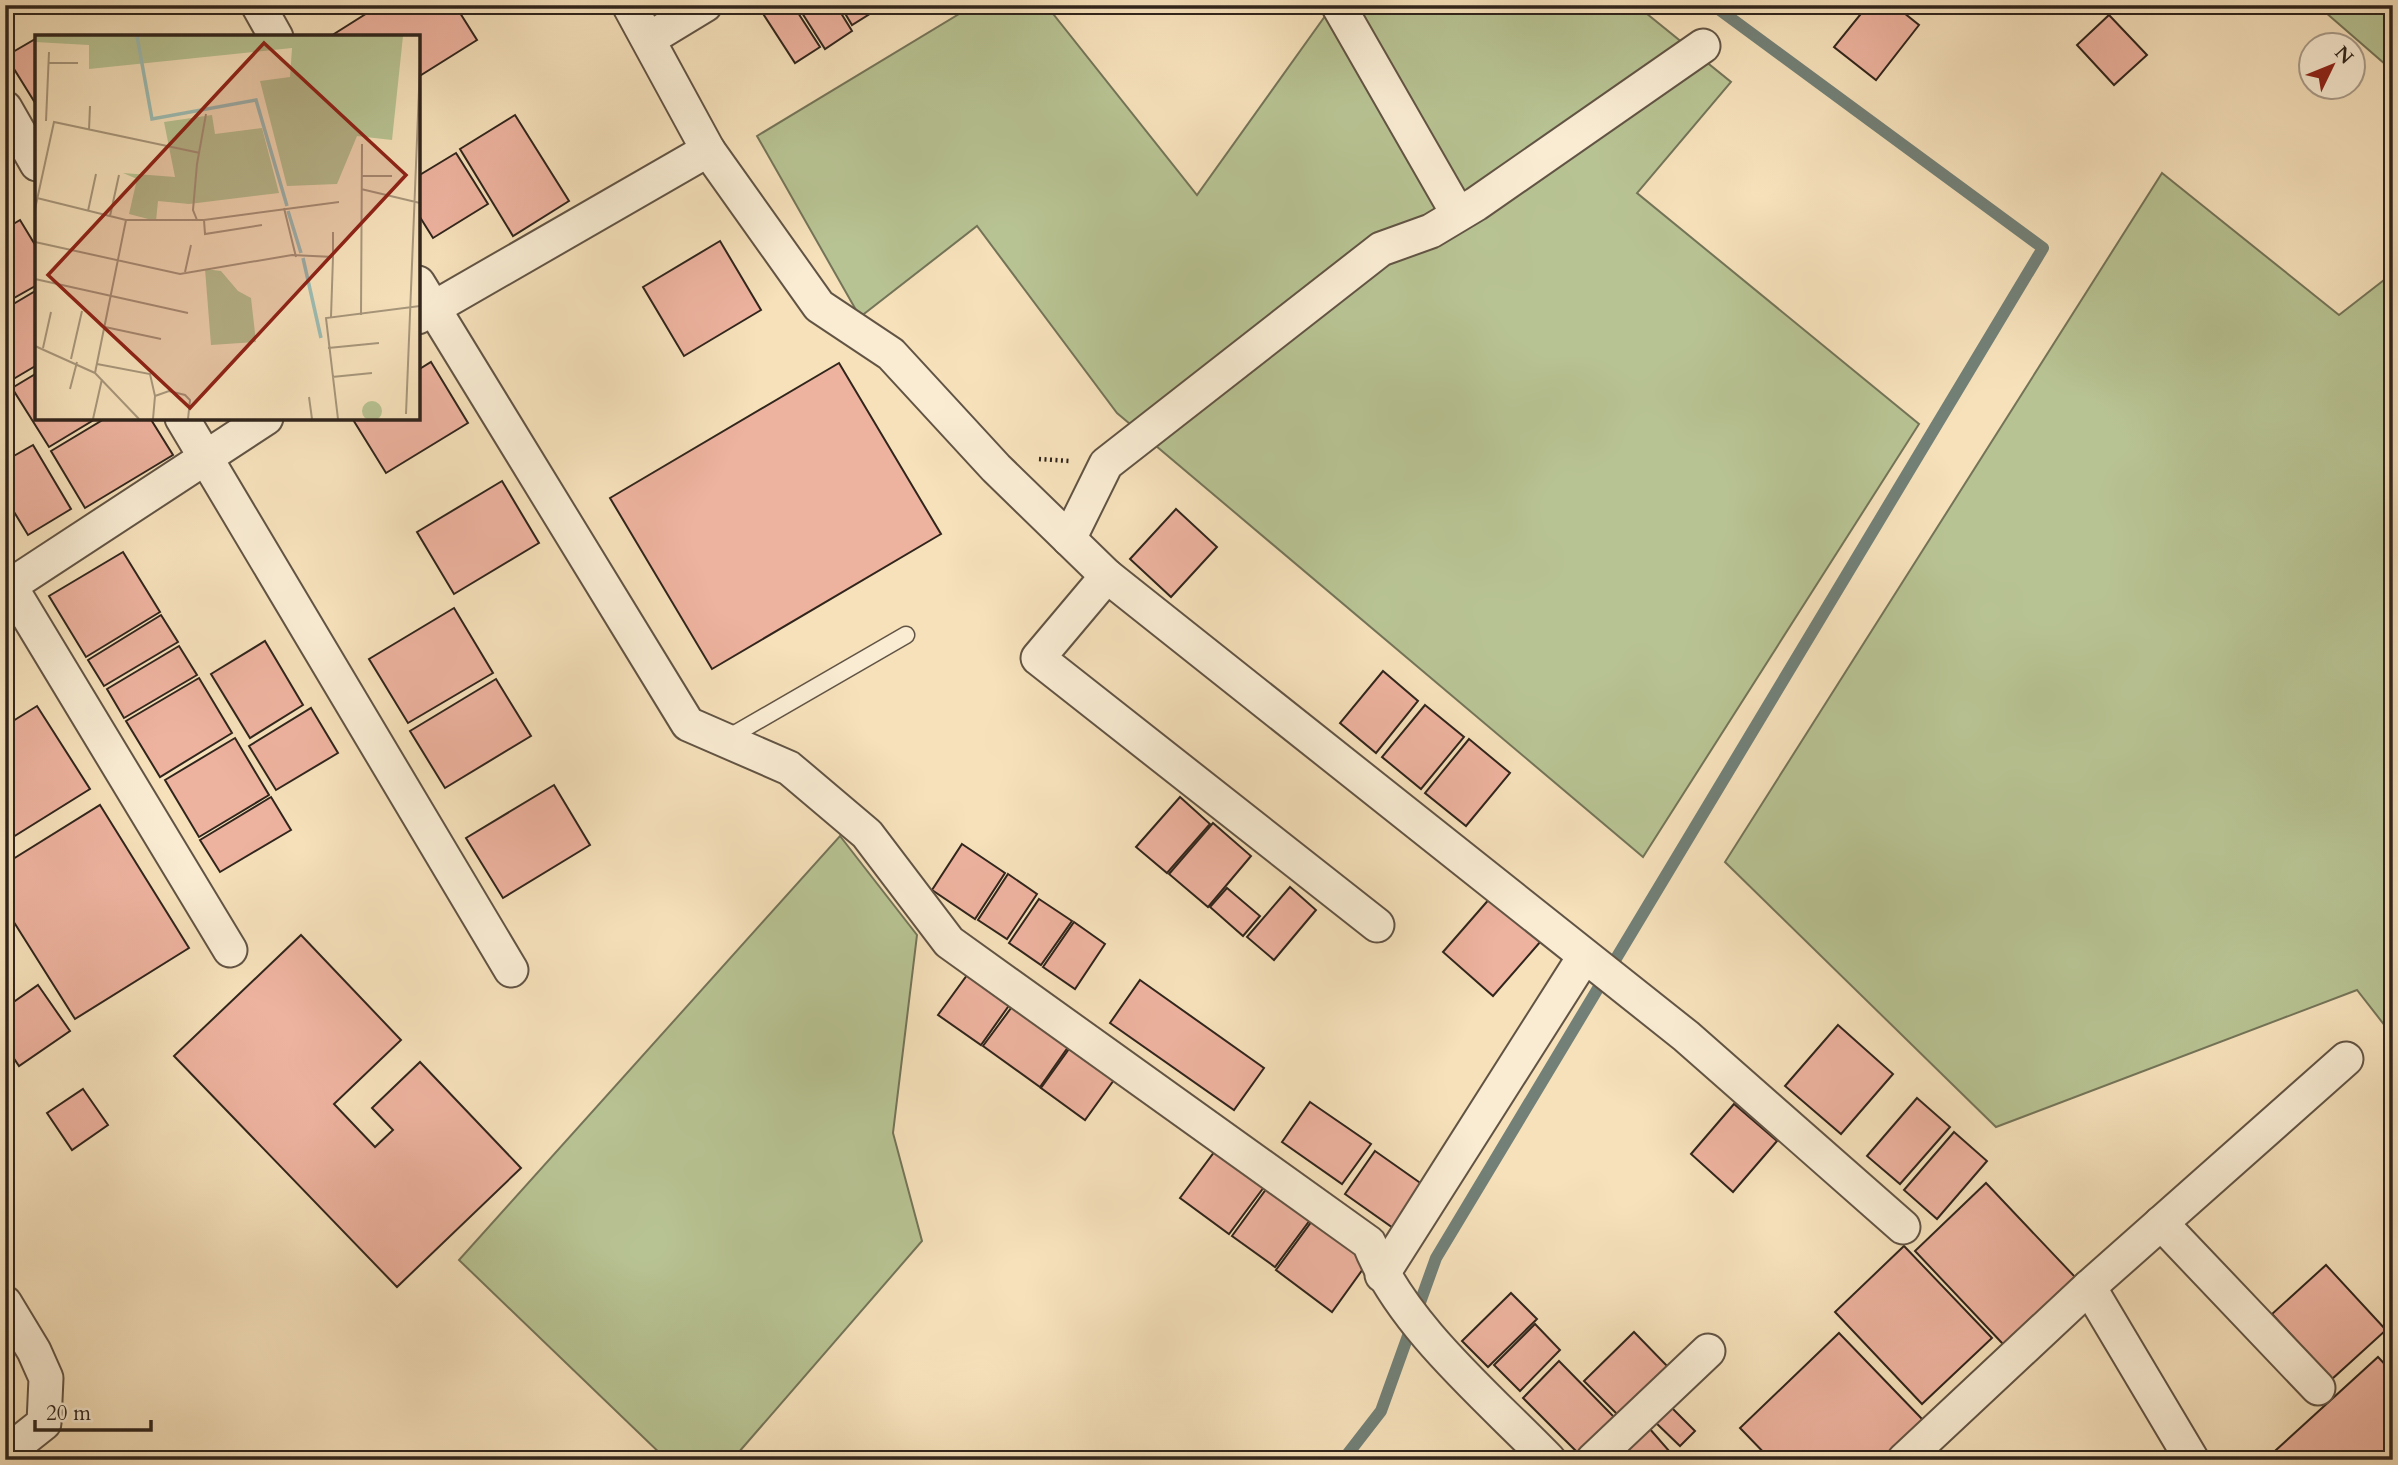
<svg xmlns="http://www.w3.org/2000/svg" width="2398" height="1465" viewBox="0 0 2398 1465" font-family="Cardo,serif">
<style>
.green{fill:#b8c393;stroke:#747458;stroke-width:2}
.lines{fill:none;stroke-linecap:round;stroke-linejoin:round}
.stream{stroke:#728077;stroke-width:12}
.building{fill:#eeb39f;stroke:#31251c;stroke-width:2}
.service-casing{stroke:#625444;stroke-width:19}
.minor-casing{stroke:#625444;stroke-width:37}
.path{stroke:#31251c;stroke-width:4.5;stroke-dasharray:2 3.5;stroke-linecap:butt}
.service{stroke:#f9ecd3;stroke-width:16}
.minor{stroke:#f9ecd3;stroke-width:33}
.inset-river{fill:none;stroke:#9dbdb4;stroke-width:3.5}
.inset-road{fill:none;stroke:#a7967b;stroke-width:2}
.view{fill:#8f2418;fill-opacity:0.15;stroke:#8f2418;stroke-width:3.5}
.inset-edge{fill:none;stroke:#31251c;stroke-width:3.5}
</style>
<rect width="100%" height="100%" fill="#f6e1bb"/>
<filter id="stains"><feTurbulence type="fractalNoise" baseFrequency=".00286" numOctaves="4"/><feColorMatrix values="0 0 0 0 .2 0 0 0 0 .09 0 0 0 0 .02 0 0 0 .5 -.17"/></filter>
<radialGradient id="worn" r=".72"><stop offset=".6" stop-color="#630" stop-opacity="0"/><stop offset="1" stop-color="#630" stop-opacity=".3"/></radialGradient>
<g class="green">
<path d="M974,5H1046L1197,195L1333,5H1636L1731,82L1637,193L1919,424L1643,857L1117,413L977,226L860,317L757,136Z"/>
<path d="M2317,5H2393V71Z"/>
<path d="M2162,173L2339,315L2393,273V1036L2357,990L1996,1127L1725,862Z"/>
<path d="M840,836L917,935L893,1133L922,1241L732,1460H667L459,1260Z"/>
</g>
<g class="lines">
<path class="stream" d="M1343,1460L1381,1411L1436,1258L2043,248L1713,5"/>
</g>
<g class="building">
<path d="M380,5H455L477,40L418,77V37H336L334,34Z"/>
<path d="M793,5L820,47L795,63L758,6Z"/>
<path d="M797,5H836L852,31L825,49Z"/>
<path d="M840,5H884L852,25Z"/>
<path d="M1868,5H1894L1919,25L1876,80L1834,47Z"/>
<path d="M2109,15L2147,55L2114,85L2077,45Z"/>
<path d="M37,38V106L6,56Z"/>
<path d="M515,115L569,201L513,236L460,149Z"/>
<path d="M456,153L488,204L433,238L418,214V176Z"/>
<path d="M20,220L37,248V285L5,303V229Z"/>
<path d="M720,241L761,310L684,356L643,287Z"/>
<path d="M37,290V365L10,381L5,374V309Z"/>
<path d="M431,362L468,423L386,473L352,418H418V370Z"/>
<path d="M839,363L941,534L712,669L610,498Z"/>
<path d="M37,373V418H97L49,447L12,388Z"/>
<path d="M106,418H150L173,455L85,508L51,451Z"/>
<path d="M33,445L71,509L28,535L5,497V461Z"/>
<path d="M502,481L539,543L454,594L417,532Z"/>
<path d="M1176,509L1217,547L1171,597L1130,559Z"/>
<path d="M123,552L160,612L86,657L49,596Z"/>
<path d="M454,608L493,673L408,723L369,659Z"/>
<path d="M161,615L178,642L104,686L88,660Z"/>
<path d="M265,641L303,705L250,738L211,674Z"/>
<path d="M179,646L197,675L124,718L107,689Z"/>
<path d="M1383,671L1418,701L1376,753L1340,723Z"/>
<path d="M199,678L232,733L160,777L126,721Z"/>
<path d="M496,679L531,736L445,788L410,731Z"/>
<path d="M1425,705L1464,737L1421,789L1382,757Z"/>
<path d="M37,706L90,789L5,842V726Z"/>
<path d="M311,708L338,753L276,790L249,746Z"/>
<path d="M235,738L269,795L199,837L165,780Z"/>
<path d="M1469,739L1510,773L1466,826L1425,793Z"/>
<path d="M554,785L590,845L503,898L466,838Z"/>
<path d="M271,797L291,830L220,872L200,840Z"/>
<path d="M1180,797L1210,824L1167,873L1136,847Z"/>
<path d="M100,805L189,948L75,1019L5,908V864Z"/>
<path d="M1213,823L1251,856L1208,907L1169,874Z"/>
<path d="M962,844L1005,873L975,919L932,890Z"/>
<path d="M1008,874L1037,894L1007,939L978,920Z"/>
<path d="M1290,887L1316,910L1274,960L1247,937Z"/>
<path d="M1227,888L1260,916L1243,936L1210,907Z"/>
<path d="M1491,897L1541,941L1493,996L1443,952Z"/>
<path d="M1039,899L1072,921L1041,965L1009,943Z"/>
<path d="M1074,922L1105,944L1075,989L1043,967Z"/>
<path d="M301,935L401,1040L334,1104L375,1147L393,1130L372,1108L420,1062L521,1168L397,1287L174,1056Z"/>
<path d="M973,967L1015,997L981,1045L938,1015Z"/>
<path d="M1140,980L1264,1068L1234,1110L1110,1023Z"/>
<path d="M38,985L70,1031L19,1066L5,1045V1008Z"/>
<path d="M1017,1000L1073,1040L1040,1087L983,1046Z"/>
<path d="M1838,1025L1893,1074L1841,1134L1785,1086Z"/>
<path d="M1074,1042L1119,1073L1085,1120L1041,1088Z"/>
<path d="M83,1089L108,1125L72,1150L47,1113Z"/>
<path d="M1917,1098L1950,1127L1900,1184L1867,1156Z"/>
<path d="M1310,1102L1371,1144L1342,1184L1282,1142Z"/>
<path d="M1734,1104L1777,1141L1733,1192L1691,1154Z"/>
<path d="M1954,1132L1987,1161L1937,1219L1904,1190Z"/>
<path d="M1215,1151L1264,1187L1229,1234L1180,1198Z"/>
<path d="M1375,1151L1426,1187L1396,1230L1345,1194Z"/>
<path d="M1986,1183L2075,1277L2003,1344L1915,1251Z"/>
<path d="M1267,1188L1310,1220L1275,1267L1232,1236Z"/>
<path d="M1312,1221L1368,1262L1332,1312L1276,1270Z"/>
<path d="M1904,1246L1992,1338L1922,1404L1835,1312Z"/>
<path d="M2326,1265L2386,1330L2332,1379L2272,1314Z"/>
<path d="M1511,1293L1537,1319L1488,1367L1462,1341Z"/>
<path d="M1535,1324L1560,1350L1520,1391L1494,1365Z"/>
<path d="M1634,1332L1670,1369L1621,1418L1584,1381Z"/>
<path d="M1839,1333L1923,1420L1881,1460H1771L1740,1428Z"/>
<path d="M2378,1357L2393,1373V1460H2265Z"/>
<path d="M1559,1361L1615,1418L1579,1454L1523,1398Z"/>
<path d="M1670,1406L1695,1431L1680,1446L1654,1421Z"/>
<path d="M1649,1428L1677,1460H1618L1617,1458Z"/>
</g>
<g class="lines">
<g class="service-casing">
<path id="service" d="M726,739L906,635"/>
</g>
<g class="minor-casing">
<g id="minor">
<path d="M258,5L276,37"/>
<path d="M1338,5L1458,214"/>
<path d="M649,39L705,5"/>
<path d="M5,108L37,164"/>
<path d="M708,150L819,306L891,354L996,468L1107,576L1686,1036L1903,1227"/>
<path d="M418,283L688,724L789,768L867,834L949,942L1369,1243C1401,1325 1488,1397 1549,1460"/>
<path d="M418,317L708,150L629,5"/>
<path d="M182,418L511,970"/>
<path d="M1069,539L1106,464L1381,249L1431,231L1476,204L1703,46"/>
<path d="M1107,576L1038,658L1377,925"/>
<path d="M10,586L230,950"/>
<path d="M5,589L266,418"/>
<path d="M2161,1223L2318,1388"/>
<path d="M1382,1275L1584,957"/>
<path d="M2089,1287L2192,1460"/>
<path d="M5,1303L34,1351L46,1378L44,1423L5,1454"/>
<path d="M1593,1460L1708,1351"/>
<path d="M1904,1460L2089,1287L2346,1059"/>
</g>
</g>
<path class="path" d="M1039,459L1069,461"/>
<use href="#service" class="service"/>
<use href="#minor" class="minor"/>
</g>
<g transform="translate(35 35)">
<rect width="385" height="385" fill="#f6e1bb"/>
<path d="M0,1H368L357,105L322,101L302,149L252,151L225,46L255,42L257,13L54,34V10L0,7ZM177,80L180,99L227,93L244,158L154,169L123,166L121,186L94,179L102,144L88,138L140,142L129,87ZM170,234L186,236L203,256L216,263L221,307L176,310ZM327 376a10 10 0 1 1 20 0a10 10 0 1 1-20 0Z" fill="#b8c393"/>
<path class="inset-river" d="M102,1L117,84L221,65L252,171M253,176L266,218M268,223L286,303"/>
<path class="inset-road" d="M14,28H43M11,86L14,17M54,95L55,71M327,141H357M326,154L385,168M249,173L261,222M0,174L19,87L165,118M53,176L61,139M75,181L84,140M91,185H169L304,167M162,185L158,175L162,129L171,79M169,185L170,199L227,190M298,197V222M0,207L145,239L257,220L298,222L296,282M150,237L156,210M0,244L153,278M326,280L327,109M70,292L126,304M0,311L60,338L91,185L2,163M8,313L16,277M293,313L344,308M36,324L47,276M62,329L115,339L120,361L118,384M60,338L104,384M297,342L337,338M35,354L42,327M120,361L134,356L150,360L155,365L153,384M274,362L277,384M371,379L385,30M58,384L67,344M303,384L291,283L385,271"/>
<path class="view" d="M229,8L371,140L155,373L13,240Z"/>
<rect width="385" height="385" class="inset-edge"/>
</g>
<rect width="2398" height="1465" fill="none" stroke="#f6e1bb" stroke-width="28"/>
<rect x="7" y="7" width="2384" height="1451" fill="none" stroke="#31251c" stroke-width="3.5"/>
<rect x="14" y="14" width="2370" height="1437" fill="none" stroke="#31251c" stroke-width="2"/>
<g transform="translate(2332 66) rotate(47)"><circle r="33" fill="#f9ecd3" stroke="#a99c8a" stroke-width="2"/>
<path d="M0-5L12 26L0 18L-12 26Z" fill="#8f2418"/>
<text y="-10" font-size="19" font-weight="bold" text-anchor="middle" fill="#31251c">N</text>
</g>
<path d="M35 1420v10h116v-10" fill="none" stroke="#31251c" stroke-width="3.5"/>
<text x="46" y="1420" font-size="21" fill="#31251c" stroke="#f9ecd3" stroke-width="5" paint-order="stroke">20 m</text>
<rect width="100%" height="100%" filter="url(#stains)"/>
<rect width="100%" height="100%" fill="url(#worn)"/>
</svg>
